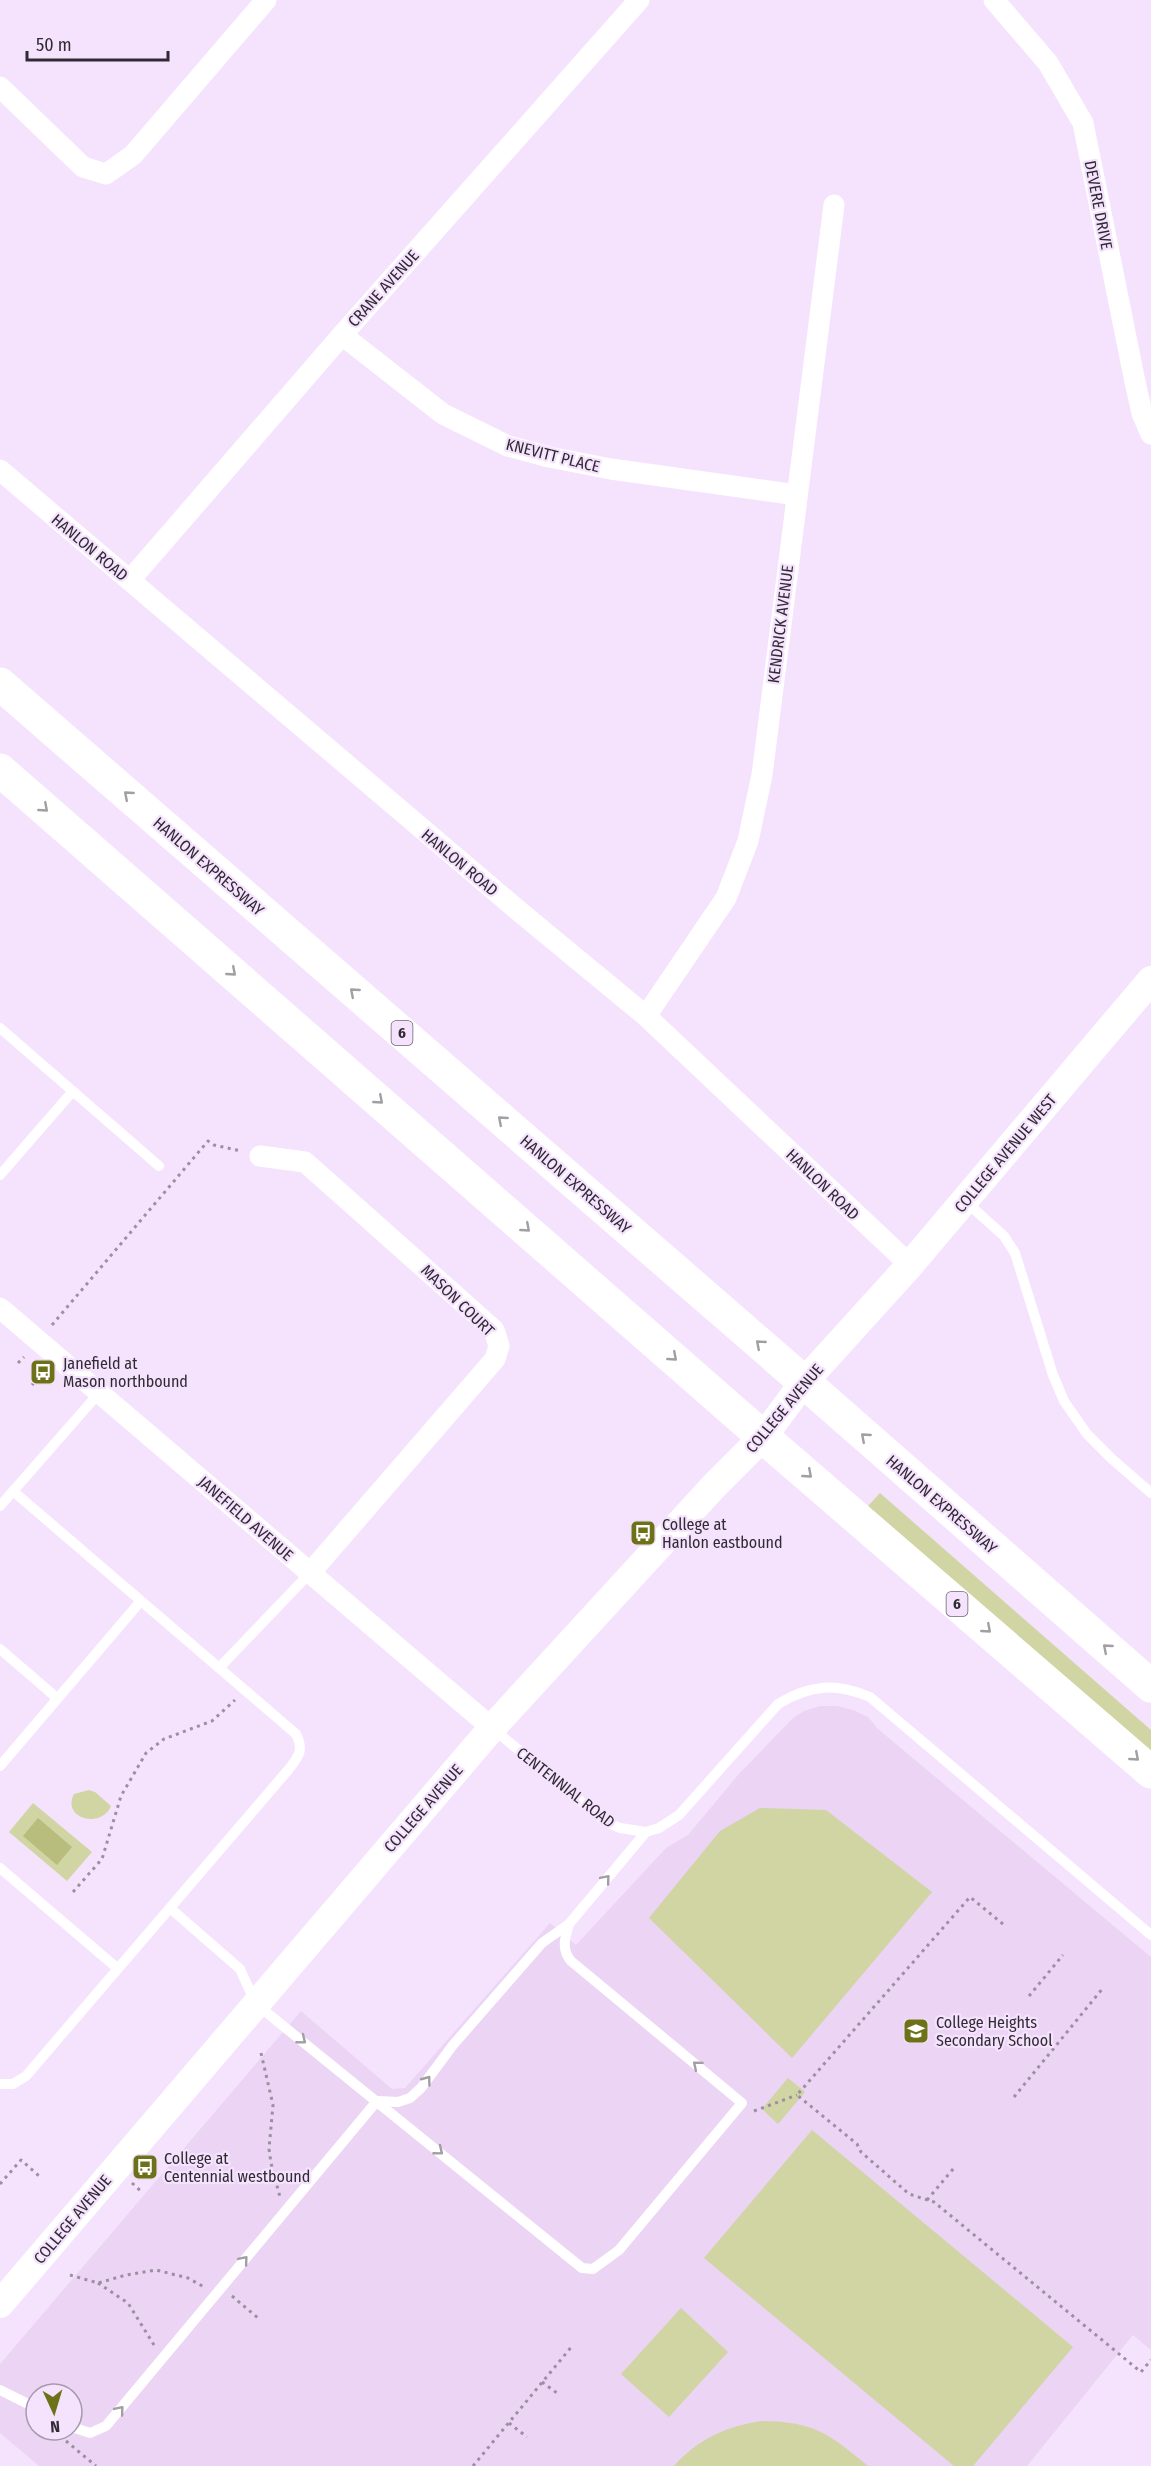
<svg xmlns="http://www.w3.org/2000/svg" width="1151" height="2466" viewBox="0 0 1151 2466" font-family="'Fira Sans Condensed',sans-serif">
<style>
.built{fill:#ebd4f4;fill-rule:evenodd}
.green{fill:#d0d5a3}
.water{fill:#b8bd7d}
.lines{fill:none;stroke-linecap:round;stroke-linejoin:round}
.path{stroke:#9c8fa2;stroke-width:3;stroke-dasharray:3 4.5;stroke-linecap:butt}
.lane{stroke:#fff;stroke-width:10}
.street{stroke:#fff;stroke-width:21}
.secondary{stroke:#fff;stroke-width:28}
.highway{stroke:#fff;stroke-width:33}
.oneway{stroke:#a29fa4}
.labels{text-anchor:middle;stroke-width:4.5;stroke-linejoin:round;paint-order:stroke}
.shield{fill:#f5e3fd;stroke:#6c6270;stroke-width:1.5}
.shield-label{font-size:15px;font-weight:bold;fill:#312a34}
.street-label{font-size:16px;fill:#312a34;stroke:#f5e3fd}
.poi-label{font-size:16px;fill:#312a34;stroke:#f5e3fd;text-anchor:start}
</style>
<rect width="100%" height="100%" fill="#f5e3fd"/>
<path class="built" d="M820,1706H837L853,1710L868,1717L878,1729L1151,1957V2350L1133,2335L1027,2466H39L0,2433V2364L301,2011L392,2089L405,2088L550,1923L576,1945L666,1848L688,1835L738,1775L792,1719L804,1711ZM36,2394H72V2430H36Z"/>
<g class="green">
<path d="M880,1493L1151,1730V1754L868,1506Z"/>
<path d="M89,1790L95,1792L111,1806C102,1829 61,1819 74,1794Z"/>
<path d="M33,1803L92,1852L67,1881L9,1832Z"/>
<path d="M760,1808L826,1810L932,1892L792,2058L649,1918L720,1831Z"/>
<path d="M788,2078L805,2092L778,2124L762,2109Z"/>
<path d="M812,2130L1073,2347L973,2466H954L704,2258Z"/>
<path d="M681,2308L728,2352L669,2417L621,2374Z"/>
<path d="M762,2421C815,2422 828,2433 868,2466H674C698,2439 727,2426 762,2421Z"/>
</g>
<path class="water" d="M38,1818L72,1847L57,1865L23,1836Z"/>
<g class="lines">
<g class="path">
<path d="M52,1325L208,1141L214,1145L241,1151"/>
<path d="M18,1363L24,1357"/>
<path d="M32,1385L43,1372"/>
<path d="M73,1892L102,1859L121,1796L146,1753L164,1739L212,1721L235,1700"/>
<path d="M1003,1924L970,1897L797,2095L857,2144L861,2152L909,2194L934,2202L1141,2372L1151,2360"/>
<path d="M1029,1996L1063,1955"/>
<path d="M261,2053L273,2105L269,2149L271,2163L280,2197"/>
<path d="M1014,2097L1103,1988"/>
<path d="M754,2111L797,2095"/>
<path d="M147,2168L156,2175"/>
<path d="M132,2183L142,2192"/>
<path d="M0,2184L21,2160L39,2176"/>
<path d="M927,2200L954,2168"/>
<path d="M70,2275L98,2283L126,2275L156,2270L188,2278L204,2287"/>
<path d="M98,2283L128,2303L154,2345"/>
<path d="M232,2296L258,2318"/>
<path d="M542,2382L557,2393"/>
<path d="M509,2423L527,2437"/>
<path d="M66,2441L96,2466"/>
<path d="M473,2466L573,2345"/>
</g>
<g class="lane">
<path d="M0,1028L159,1166"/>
<path d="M0,1175L73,1091"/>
<path d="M965,1201L1004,1236L1015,1253L1053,1375L1064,1401L1087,1434L1112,1459L1151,1493"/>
<path d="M0,1506L99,1393"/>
<path d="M0,1649L57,1698"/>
<path d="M219,1668L310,1573"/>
<path d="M492,1728L606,1822L620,1828L646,1832"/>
<path d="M0,1766L140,1602"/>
<path d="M0,1868L117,1968"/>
<path d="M170,1908L240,1969L256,2004L582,2268L593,2269L619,2250L742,2103L571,1961C561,1949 565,1938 569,1924"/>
<path d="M0,2084H13L26,2076L289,1769C299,1756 304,1750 296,1734L13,1491"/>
<path d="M378,2101L398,2102L410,2098L421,2088L453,2045L542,1943L569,1924L646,1832L659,1828L679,1815L778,1704C811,1684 836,1683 870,1697L1151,1935"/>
<path d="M0,2390L36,2408"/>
<path d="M72,2427L90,2433L106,2426L377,2101"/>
</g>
<g class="street">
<path d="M994,0L1048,63L1083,123L1135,382L1142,413L1151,434"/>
<path d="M0,87L83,167L106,174L133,155L266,0"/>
<path d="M342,335L443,414L508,446L549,457L611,469L797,495"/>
<path d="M0,470L520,912L646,1016L910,1265"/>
<path d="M130,580L342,335L639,0"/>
<path d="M646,1016L726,898L748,841L762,775L834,205"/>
<path d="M260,1156L305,1162L494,1330L499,1346L495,1359L310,1573"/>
<path d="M0,1308L492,1728"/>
</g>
<path class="secondary" d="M0,2304L492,1728L714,1486L763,1437L804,1382L910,1265L1151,980"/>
<g class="highway">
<path d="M0,684L804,1382L1151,1686"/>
<path d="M0,770L763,1437L1151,1772"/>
</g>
</g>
<defs><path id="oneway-chevron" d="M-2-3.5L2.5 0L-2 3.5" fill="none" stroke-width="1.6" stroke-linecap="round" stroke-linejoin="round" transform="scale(1.5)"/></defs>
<g class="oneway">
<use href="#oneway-chevron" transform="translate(128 795) rotate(-139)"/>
<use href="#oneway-chevron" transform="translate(44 808) rotate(41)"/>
<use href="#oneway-chevron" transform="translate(232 972) rotate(41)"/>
<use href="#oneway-chevron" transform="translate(354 992) rotate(-139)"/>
<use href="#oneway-chevron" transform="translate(379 1100) rotate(41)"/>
<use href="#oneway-chevron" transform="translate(502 1120) rotate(-139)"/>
<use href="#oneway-chevron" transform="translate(526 1228) rotate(41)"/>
<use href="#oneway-chevron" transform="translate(760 1344) rotate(-139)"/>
<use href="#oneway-chevron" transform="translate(673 1357) rotate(41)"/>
<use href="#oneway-chevron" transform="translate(865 1437) rotate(-139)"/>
<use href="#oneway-chevron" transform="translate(808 1474) rotate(41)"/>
<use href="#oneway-chevron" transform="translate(987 1629) rotate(41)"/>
<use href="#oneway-chevron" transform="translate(1107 1648) rotate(-139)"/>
<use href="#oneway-chevron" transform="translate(1135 1757) rotate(41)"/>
<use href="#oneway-chevron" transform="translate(606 1879) rotate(-50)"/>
<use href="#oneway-chevron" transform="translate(302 2040) rotate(39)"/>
<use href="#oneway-chevron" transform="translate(697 2065) rotate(-140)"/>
<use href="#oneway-chevron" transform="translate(427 2080) rotate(-53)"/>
<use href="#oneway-chevron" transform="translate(439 2151) rotate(39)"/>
<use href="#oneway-chevron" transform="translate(244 2260) rotate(-50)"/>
<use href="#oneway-chevron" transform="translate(120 2410) rotate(-50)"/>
</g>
<defs>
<g id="bus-square" transform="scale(1.35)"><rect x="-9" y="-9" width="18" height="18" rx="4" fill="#6d7117" stroke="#f5e3fd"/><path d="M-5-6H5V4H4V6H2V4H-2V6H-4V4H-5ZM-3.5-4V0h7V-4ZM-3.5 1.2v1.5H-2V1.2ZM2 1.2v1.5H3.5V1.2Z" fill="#fff"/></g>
<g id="school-square" transform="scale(1.35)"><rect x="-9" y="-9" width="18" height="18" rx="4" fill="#6d7117" stroke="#f5e3fd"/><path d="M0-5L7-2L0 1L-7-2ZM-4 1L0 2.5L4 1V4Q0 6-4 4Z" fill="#fff"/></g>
</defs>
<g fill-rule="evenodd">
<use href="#bus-square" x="43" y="1372"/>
<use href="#bus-square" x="643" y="1533"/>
<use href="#school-square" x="916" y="2031"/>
<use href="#bus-square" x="145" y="2167"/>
</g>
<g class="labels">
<g class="shield">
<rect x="391.5" y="1021" width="21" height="24" rx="4.5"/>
<rect x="946.5" y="1592" width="21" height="24" rx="4.5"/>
</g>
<g class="shield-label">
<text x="402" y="1038">6</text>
<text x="957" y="1609">6</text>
</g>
<g class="street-label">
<text transform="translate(1099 205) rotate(79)" y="6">DEVERE DRIVE</text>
<text transform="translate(383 288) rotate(-48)" y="6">CRANE AVENUE</text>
<text transform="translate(553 455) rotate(14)" y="6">KNEVITT PLACE</text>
<text transform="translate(90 547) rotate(40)" y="6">HANLON ROAD</text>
<text transform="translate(780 624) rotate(-83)" y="6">KENDRICK AVENUE</text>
<text transform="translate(460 862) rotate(40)" y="6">HANLON ROAD</text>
<text transform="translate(209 866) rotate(41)" y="6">HANLON EXPRESSWAY</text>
<text transform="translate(1005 1153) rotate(-50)" y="6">COLLEGE AVENUE WEST</text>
<text transform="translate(576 1184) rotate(41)" y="6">HANLON EXPRESSWAY</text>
<text transform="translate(823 1184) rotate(44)" y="6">HANLON ROAD</text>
<text transform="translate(458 1300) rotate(44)" y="6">MASON COURT</text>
<text transform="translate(784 1408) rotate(-50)" y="6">COLLEGE AVENUE</text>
<text transform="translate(942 1504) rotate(41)" y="6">HANLON EXPRESSWAY</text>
<text transform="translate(246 1518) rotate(41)" y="6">JANEFIELD AVENUE</text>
<text transform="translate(566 1787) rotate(38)" y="6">CENTENNIAL ROAD</text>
<text transform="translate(423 1808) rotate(-49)" y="6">COLLEGE AVENUE</text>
<text transform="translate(72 2219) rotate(-50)" y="6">COLLEGE AVENUE</text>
</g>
<g class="poi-label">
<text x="63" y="1369">Janefield at<tspan x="63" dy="18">Mason northbound</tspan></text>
<text x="662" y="1530">College at<tspan x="662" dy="18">Hanlon eastbound</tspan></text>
<text x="936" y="2028">College Heights<tspan x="936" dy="18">Secondary School</tspan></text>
<text x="164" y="2164">College at<tspan x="164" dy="18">Centennial westbound</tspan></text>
</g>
</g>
<g transform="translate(54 2412) rotate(176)"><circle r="28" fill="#f5e3fd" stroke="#a799ad" stroke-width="1.5"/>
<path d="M0-4.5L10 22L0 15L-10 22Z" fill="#6d7117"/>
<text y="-9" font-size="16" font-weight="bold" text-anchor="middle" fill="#312a34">N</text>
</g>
<path d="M27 51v9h141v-9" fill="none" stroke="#312a34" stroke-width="3"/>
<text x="36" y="51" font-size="18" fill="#312a34" stroke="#f5e3fd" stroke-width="4.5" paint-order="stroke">50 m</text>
</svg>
